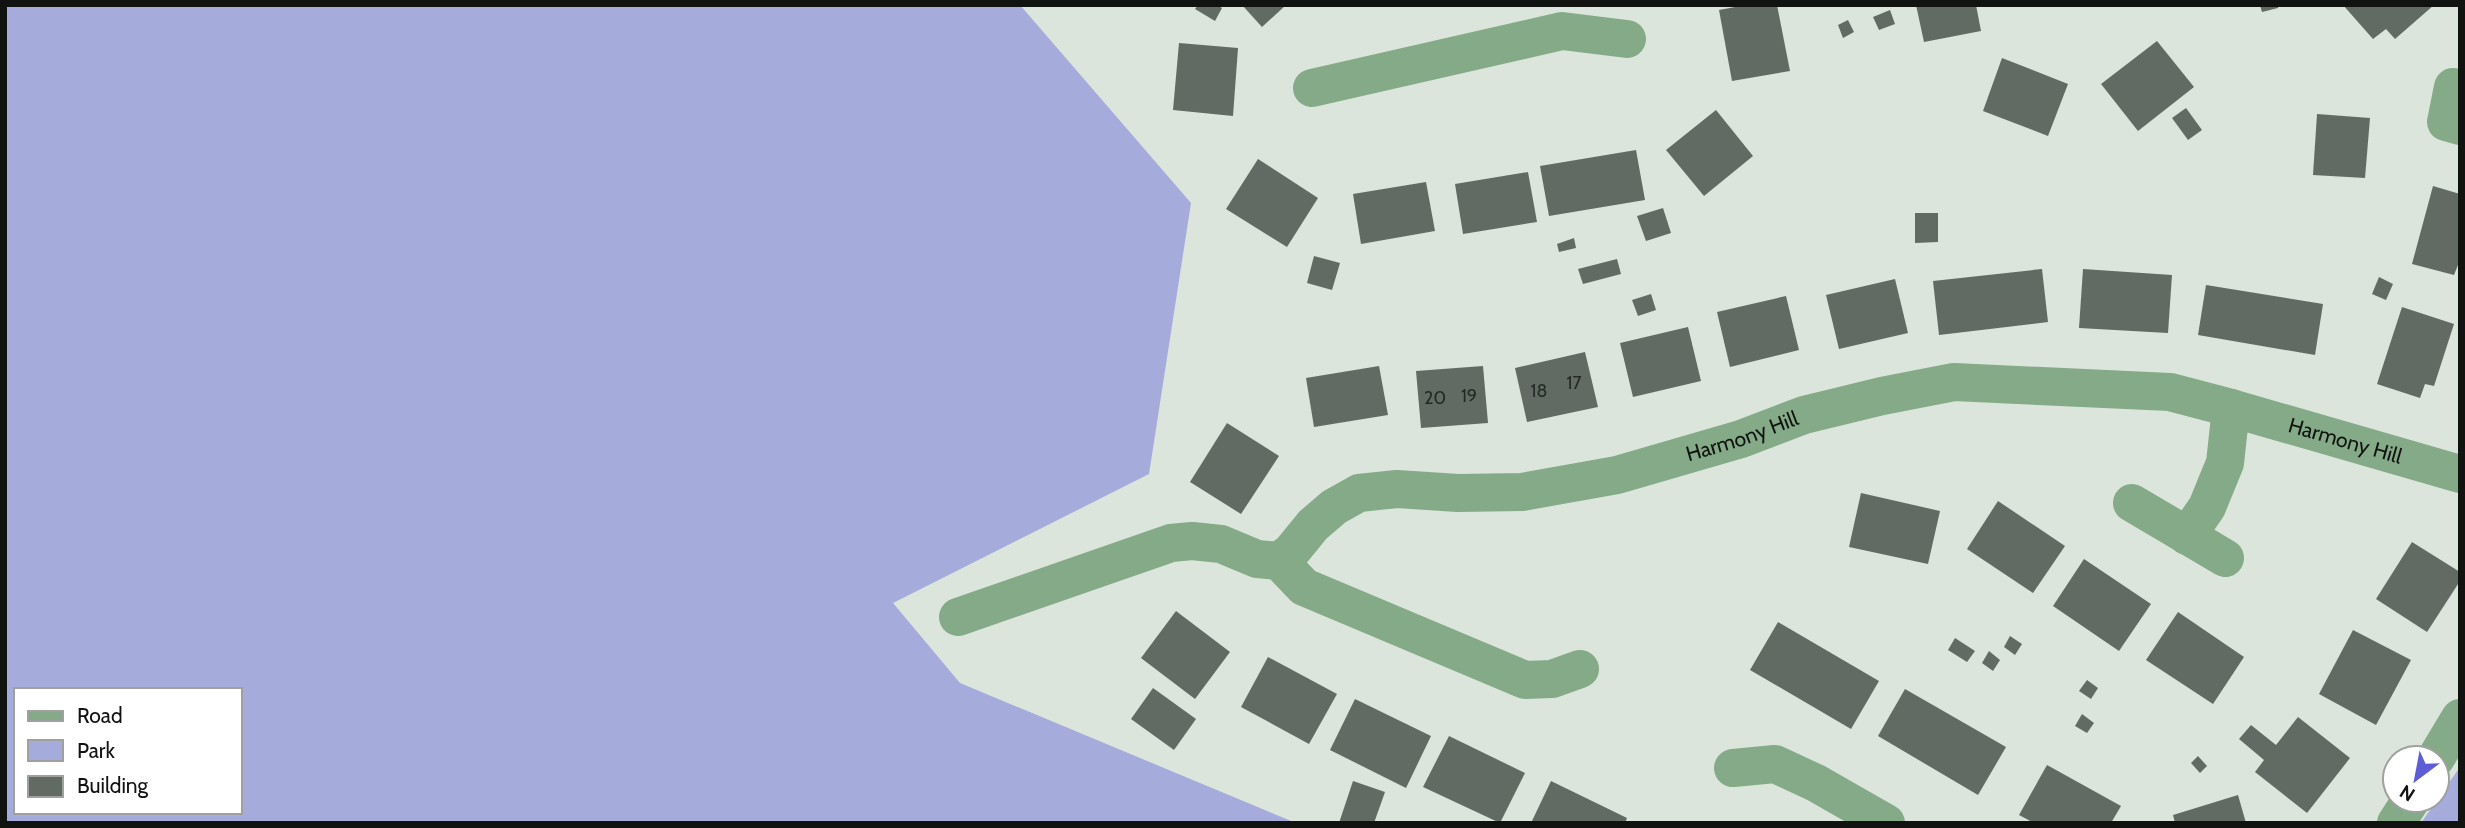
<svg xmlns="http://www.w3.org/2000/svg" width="2465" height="828" viewBox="0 0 2465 828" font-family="Cabin,sans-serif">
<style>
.green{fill:#a5abdb;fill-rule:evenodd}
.building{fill:#626b63}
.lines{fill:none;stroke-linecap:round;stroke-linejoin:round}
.street{stroke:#85aa88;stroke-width:38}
.labels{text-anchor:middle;stroke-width:5;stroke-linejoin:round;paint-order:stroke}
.number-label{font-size:18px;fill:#242925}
.street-label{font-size:21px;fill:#101310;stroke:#fff}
</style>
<rect width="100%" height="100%" fill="#dbe5db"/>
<g class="green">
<path d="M5,5H1020L1191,203L1149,474L893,603L960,683L1296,823H5ZM16,690H240V812H16Z"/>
<path d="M2460,767V823H2421Z"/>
</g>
<g class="building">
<path d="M1198,5H1217L1222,8L1215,21L1195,9Z"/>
<path d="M1242,5H1286L1262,27Z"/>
<path d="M1746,5H1777L1790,71L1732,81L1719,10Z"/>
<path d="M1916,5H1976L1981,31L1924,42Z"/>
<path d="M2260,5H2278V8L2262,12Z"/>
<path d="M2343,5H2434L2395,39L2386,29L2373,39Z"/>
<path d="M1890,10L1895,24L1879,30L1873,17Z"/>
<path d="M1848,20L1854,32L1843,38L1838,25Z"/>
<path d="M2157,41L2194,87L2138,131L2101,84Z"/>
<path d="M1179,43L1238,48L1233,116L1173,110Z"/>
<path d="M2002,58L2068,84L2048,136L1983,111Z"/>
<path d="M2186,108L2202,130L2188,140L2172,118Z"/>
<path d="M1716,110L1753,156L1704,196L1666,150Z"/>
<path d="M2317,114L2370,118L2365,178L2313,175Z"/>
<path d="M1636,150L1645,200L1549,216L1540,166Z"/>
<path d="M1258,159L1318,198L1287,247L1226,209Z"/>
<path d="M1528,172L1537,222L1463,234L1455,184Z"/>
<path d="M1426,182L1435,231L1361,244L1353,194Z"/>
<path d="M2433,186L2460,194V260L2454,275L2412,264Z"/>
<path d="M1663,208L1671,233L1646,241L1637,216Z"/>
<path d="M1915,213H1938V242L1915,243Z"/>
<path d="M1574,238L1576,248L1559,252L1557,244Z"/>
<path d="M1314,256L1340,263L1332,290L1307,283Z"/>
<path d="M1617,259L1621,274L1583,284L1578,269Z"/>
<path d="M2042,269L2048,322L1939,335L1933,281Z"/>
<path d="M2083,269L2172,275L2168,333L2079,328Z"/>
<path d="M2379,277L2393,284L2386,300L2372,294Z"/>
<path d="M1895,279L1908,333L1839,349L1826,295Z"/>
<path d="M2206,285L2323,304L2315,355L2198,335Z"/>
<path d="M1651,294L1656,310L1638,316L1632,300Z"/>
<path d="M1786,296L1799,350L1730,367L1717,312Z"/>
<path d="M2402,307L2454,324L2434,386L2425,384L2420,398L2377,384Z"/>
<path d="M1688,327L1701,381L1633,397L1620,343Z"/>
<path d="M1585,352L1598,407L1527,422L1515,368Z"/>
<path d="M1379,366L1388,415L1314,427L1306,378Z"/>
<path d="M1483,366L1488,423L1421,428L1416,371Z"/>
<path d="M1227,423L1279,456L1241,514L1190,482Z"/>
<path d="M1861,493L1940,511L1928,564L1849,547Z"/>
<path d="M1998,501L2065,546L2033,593L1967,549Z"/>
<path d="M2412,542L2460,572V581L2427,632L2376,599Z"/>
<path d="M2084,559L2151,604L2119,651L2053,606Z"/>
<path d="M1176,611L1230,652L1195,699L1141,658Z"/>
<path d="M2178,612L2244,657L2213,704L2146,660Z"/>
<path d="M1778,622L1879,681L1851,729L1750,670Z"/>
<path d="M2353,630L2411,660L2376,725L2319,694Z"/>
<path d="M2010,636L2022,644L2015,655L2004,647Z"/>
<path d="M1955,638L1975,651L1967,662L1948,650Z"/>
<path d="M1989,651L2000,660L1993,671L1982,663Z"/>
<path d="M1268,657L1337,694L1309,744L1241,707Z"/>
<path d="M2087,680L2098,688L2091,699L2079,691Z"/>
<path d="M1153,688L1196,719L1174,750L1131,719Z"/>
<path d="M1905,689L2006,747L1978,795L1878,736Z"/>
<path d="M1355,699L1431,736L1406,788L1330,750Z"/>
<path d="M2082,714L2094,723L2087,733L2075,726Z"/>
<path d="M2298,717L2350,758L2307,813L2255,772L2264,760L2239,739L2251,725L2276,745Z"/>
<path d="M1449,736L1525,773L1500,823L1423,787Z"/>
<path d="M2198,756L2207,766L2200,773L2191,763Z"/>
<path d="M2047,765L2121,806L2111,823H2034L2019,815Z"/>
<path d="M1353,781L1385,792L1374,823H1339Z"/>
<path d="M1551,781L1627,818L1625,823H1531Z"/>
<path d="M2238,795L2246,823H2175L2173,815Z"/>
</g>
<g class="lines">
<g class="street">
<path d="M2453,87L2446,122L2460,126"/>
<path d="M1312,88L1562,31L1627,39"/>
<path d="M2132,503L2225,558"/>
<path id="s1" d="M2187,536L2207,507L2225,463L2231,408L2460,474"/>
<path id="s2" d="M1279,561L1291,552L1313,525L1334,507L1359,493L1397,489L1458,493L1522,492L1617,475L1741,439L1804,415L1882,396L1954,382L2170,392L2231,408"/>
<path d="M958,617L1171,543L1192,541L1221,544L1257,559L1279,561L1304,587L1525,680L1552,679L1580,669"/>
<path d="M2436,758L2460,718"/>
<path d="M1733,768L1775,764L1816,783L1886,823"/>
<path d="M2396,823L2411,800"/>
</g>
</g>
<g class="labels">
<g class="number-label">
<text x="1574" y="389">17</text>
<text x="1539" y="397">18</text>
<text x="1469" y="402">19</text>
<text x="1435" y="404">20</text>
</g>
<g class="street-label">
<text dy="7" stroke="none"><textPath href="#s2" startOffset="497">Harmony Hill</textPath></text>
<text dy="7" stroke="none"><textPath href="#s1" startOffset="257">Harmony Hill</textPath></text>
</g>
</g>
<rect width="2465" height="828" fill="none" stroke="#101310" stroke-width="14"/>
<rect x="14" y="688" width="228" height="126" fill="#ffffff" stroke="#9fa19f" stroke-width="2"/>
<rect x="28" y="711" width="35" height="10" fill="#85aa88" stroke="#9fa19f" stroke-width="2"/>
<text x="77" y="723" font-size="21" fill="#101310">Road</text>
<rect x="28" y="740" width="35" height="21" fill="#a5abdb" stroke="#9fa19f" stroke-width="2"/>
<text x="77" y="758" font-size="21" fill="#101310">Park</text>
<rect x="28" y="776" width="35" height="21" fill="#626b63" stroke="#9fa19f" stroke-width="2"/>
<text x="77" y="793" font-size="21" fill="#101310">Building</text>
<g transform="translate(2416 779) rotate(212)"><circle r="33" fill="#ffffff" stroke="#9fa19f" stroke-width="2"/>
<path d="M0-5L12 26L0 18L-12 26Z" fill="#5d5dd5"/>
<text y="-10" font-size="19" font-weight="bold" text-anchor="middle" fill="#101310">N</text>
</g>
</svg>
